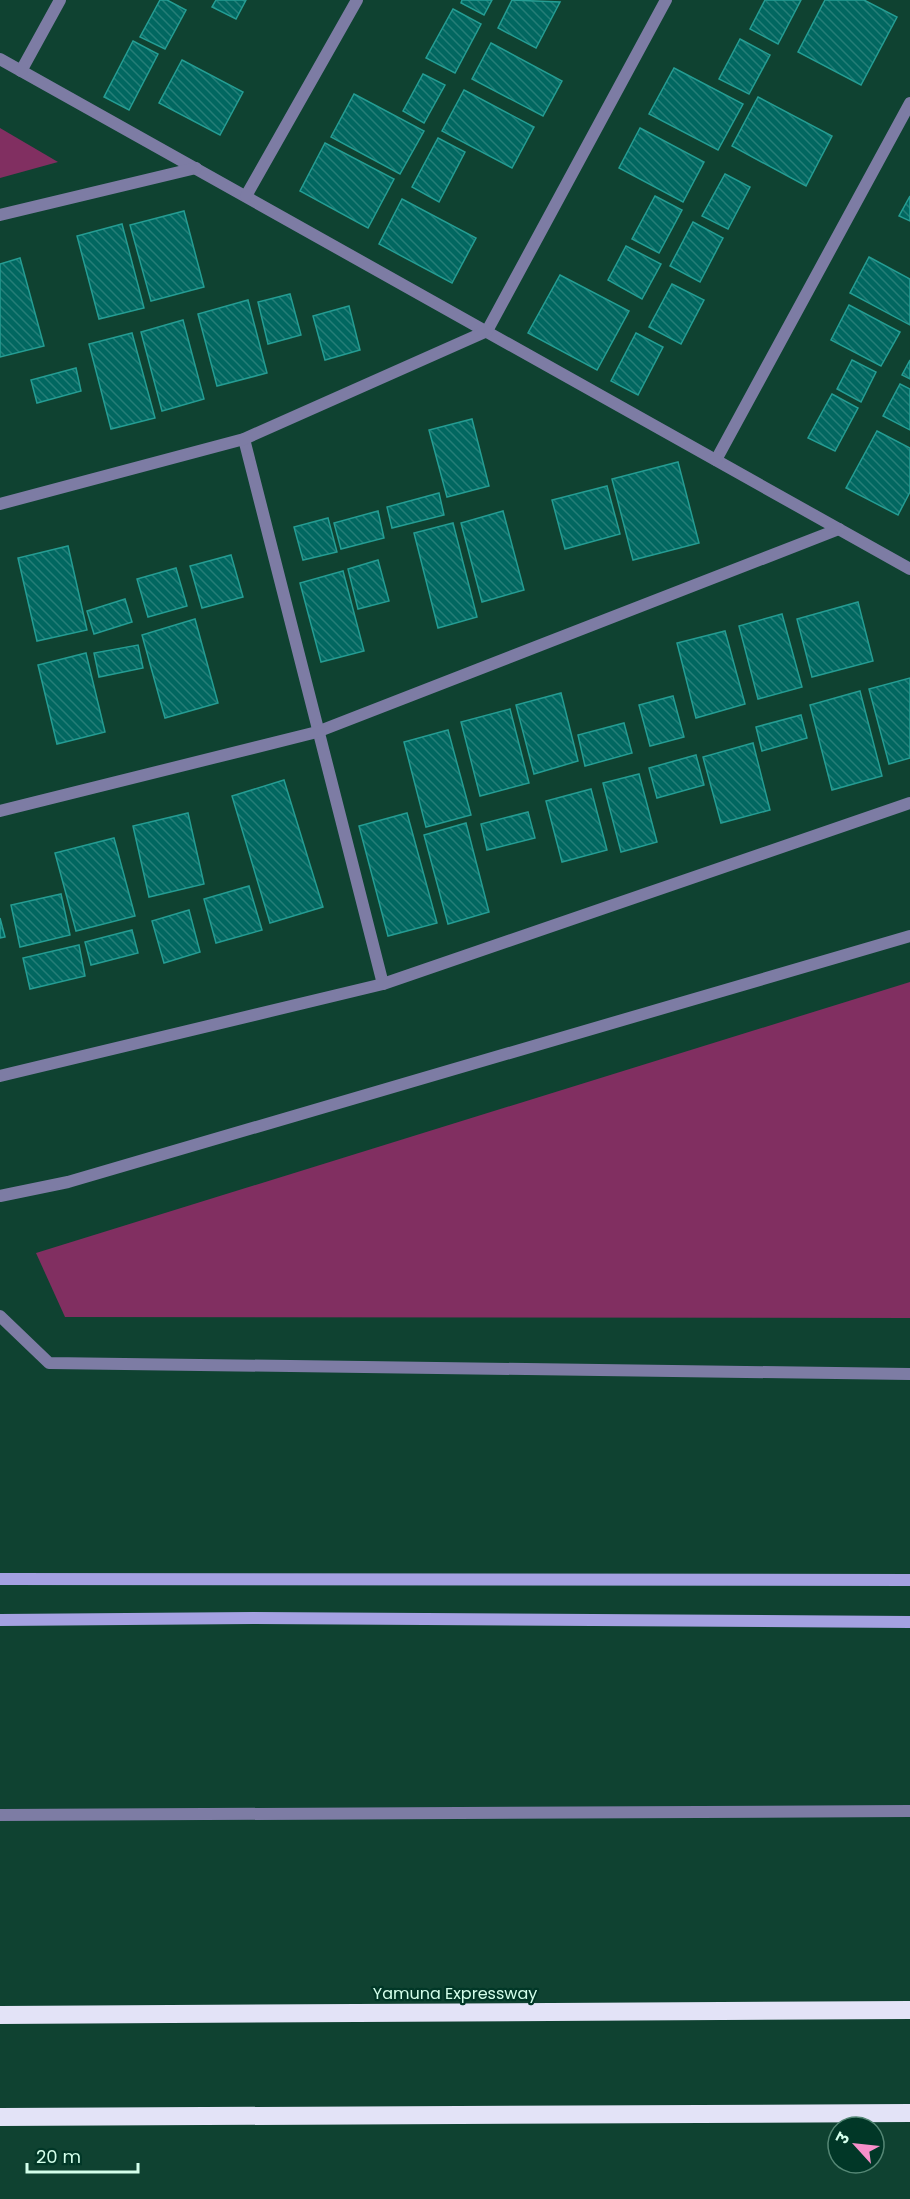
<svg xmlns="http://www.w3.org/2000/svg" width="910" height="2199" viewBox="0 0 910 2199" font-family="Poppins,'Noto Sans Devanagari',sans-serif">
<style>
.green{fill:#812f61}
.building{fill:url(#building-back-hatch);stroke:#259d93;stroke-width:1.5}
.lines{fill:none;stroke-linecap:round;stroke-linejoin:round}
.minor{stroke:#7d7ca4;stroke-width:12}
.tertiary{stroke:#7d7ca4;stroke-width:12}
.secondary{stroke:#a4a1e1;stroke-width:12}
.motorway{stroke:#e3e3f7;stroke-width:18}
.labels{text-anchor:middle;stroke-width:4.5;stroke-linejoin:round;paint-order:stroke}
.street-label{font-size:16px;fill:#d4ffeb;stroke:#013727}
</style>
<defs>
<pattern id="building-back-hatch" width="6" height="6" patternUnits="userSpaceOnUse" patternTransform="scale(1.5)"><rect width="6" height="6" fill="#016760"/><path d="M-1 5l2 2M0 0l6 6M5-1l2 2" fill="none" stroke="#257e77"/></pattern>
</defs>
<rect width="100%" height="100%" fill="#0f4231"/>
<g class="green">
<path d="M0,128L58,162L0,178Z"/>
<path d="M910,982V1318L65,1317L36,1253Z"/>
</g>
<g class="building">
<path d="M160,0H167L186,10L165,49L140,37Z"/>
<path d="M216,0H246L236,19L212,7Z"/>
<path d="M462,0H492L484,15L461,3Z"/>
<path d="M512,0L560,2L536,48L498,28Z"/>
<path d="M765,0H801L778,44L750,29Z"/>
<path d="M825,0H864L897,17L861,85L798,52Z"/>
<path d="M453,9L481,24L455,73L426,58Z"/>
<path d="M740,39L770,55L749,94L719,79Z"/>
<path d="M133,41L158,54L129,110L104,97Z"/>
<path d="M491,43L562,81L543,116L472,79Z"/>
<path d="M182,60L243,92L220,135L159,103Z"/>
<path d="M674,68L743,104L718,150L649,114Z"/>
<path d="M423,74L445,85L424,123L403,111Z"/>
<path d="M464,90L534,127L512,168L442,131Z"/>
<path d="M354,94L424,131L400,174L331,137Z"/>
<path d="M758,97L832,136L806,186L732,146Z"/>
<path d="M640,128L704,162L683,202L619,168Z"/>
<path d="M438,138L465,152L439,202L412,187Z"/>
<path d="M325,143L394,179L368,228L300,191Z"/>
<path d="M725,174L750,187L728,229L702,216Z"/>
<path d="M655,196L682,210L659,253L632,239Z"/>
<path d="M910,196V221L899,216Z"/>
<path d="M402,199L476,238L452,283L379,244Z"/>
<path d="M184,211L204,287L151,301L130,225Z"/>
<path d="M693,222L723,238L700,282L670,266Z"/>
<path d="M122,224L144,308L99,319L77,236Z"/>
<path d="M626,246L661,264L642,299L608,280Z"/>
<path d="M869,257L910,279V325L850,293Z"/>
<path d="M20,258L44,346L0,357V264Z"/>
<path d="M560,275L629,311L597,370L528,333Z"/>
<path d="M672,284L704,300L681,344L649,327Z"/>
<path d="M290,294L301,335L268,344L258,302Z"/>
<path d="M248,300L267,373L217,386L198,314Z"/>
<path d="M849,305L900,332L881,366L831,340Z"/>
<path d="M349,306L360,350L325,360L313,316Z"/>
<path d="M183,320L204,399L162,411L141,332Z"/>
<path d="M132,333L155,418L111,429L89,344Z"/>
<path d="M636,333L663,347L638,395L611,381Z"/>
<path d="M852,360L876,372L861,402L837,389Z"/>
<path d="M910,360V379L902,375Z"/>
<path d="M76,368L81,391L37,403L31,380Z"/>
<path d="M900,384L910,389V430L883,416Z"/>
<path d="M832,394L858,408L835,451L808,438Z"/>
<path d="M472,419L489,486L447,497L429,430Z"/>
<path d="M877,431L910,448V492L898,515L846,488Z"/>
<path d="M678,462L699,543L633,560L612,479Z"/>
<path d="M607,486L620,534L565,549L552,500Z"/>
<path d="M439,493L444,515L392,528L387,507Z"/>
<path d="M378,511L384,538L341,549L334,523Z"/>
<path d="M503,511L524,590L482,602L461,523Z"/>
<path d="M328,518L337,552L303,560L294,527Z"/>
<path d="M453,523L477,617L438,628L414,533Z"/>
<path d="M68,546L87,630L37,641L18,558Z"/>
<path d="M231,555L243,597L202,608L190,566Z"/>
<path d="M378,560L389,601L358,609L348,569Z"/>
<path d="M176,568L187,606L148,617L137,579Z"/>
<path d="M343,571L364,651L321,662L300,583Z"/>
<path d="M125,599L132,622L94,634L87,611Z"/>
<path d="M858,602L873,661L812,677L797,619Z"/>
<path d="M782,614L802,687L758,699L739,626Z"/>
<path d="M195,619L218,703L165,718L142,635Z"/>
<path d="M725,631L745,704L696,718L677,643Z"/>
<path d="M138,645L143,668L99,677L94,653Z"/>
<path d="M86,653L105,732L57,744L38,665Z"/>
<path d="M910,678V758L889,764L869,689Z"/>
<path d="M860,691L882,776L832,790L810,705Z"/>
<path d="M561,693L578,761L534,774L516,705Z"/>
<path d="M673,696L684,737L650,746L639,705Z"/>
<path d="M510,709L529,783L480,796L461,722Z"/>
<path d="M801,715L807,738L762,751L756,727Z"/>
<path d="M624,723L632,753L585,766L578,735Z"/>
<path d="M448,730L471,815L426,827L404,742Z"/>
<path d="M753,743L770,810L721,823L703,757Z"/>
<path d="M696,755L704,785L657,798L649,768Z"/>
<path d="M639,774L657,842L621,852L603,783Z"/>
<path d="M284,780L323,907L270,923L232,796Z"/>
<path d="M591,789L607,850L562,862L546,801Z"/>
<path d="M528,812L535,838L487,850L481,824Z"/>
<path d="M188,813L204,884L149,897L133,826Z"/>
<path d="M407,813L437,923L388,936L359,826Z"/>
<path d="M466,823L489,912L448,924L424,835Z"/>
<path d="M114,838L135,916L76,931L55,853Z"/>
<path d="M249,886L262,930L216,943L204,899Z"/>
<path d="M61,894L70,935L20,947L11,905Z"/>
<path d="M189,910L200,952L164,963L152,921Z"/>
<path d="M0,918L5,937L0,938Z"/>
<path d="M132,930L138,953L91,965L85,942Z"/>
<path d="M79,945L85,976L30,989L23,958Z"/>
</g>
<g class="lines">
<g class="minor">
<path d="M0,59L910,569"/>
<path d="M21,71L60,0"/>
<path d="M246,196L357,0"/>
<path d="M0,215L196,168"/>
<path d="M244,439L383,984"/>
<path d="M716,460L910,103"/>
<path d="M0,504L244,439L487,331L666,0"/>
<path d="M0,811L317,732L839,529"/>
<path d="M0,1076L383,984L910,803"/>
<path d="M0,1316L49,1363L910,1374"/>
</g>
<g class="tertiary">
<path d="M0,1196L68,1182L910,936"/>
<path d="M0,1815L910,1811"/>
</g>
<g class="secondary">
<path d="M0,1579L910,1580"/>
<path d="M0,1620L253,1618L910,1622"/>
</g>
<g class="motorway">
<path d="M0,2015L910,2010"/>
<path d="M0,2117L910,2113"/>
</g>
</g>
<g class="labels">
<g class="street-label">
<text x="455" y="1999">Yamuna Expressway</text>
</g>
</g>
<g transform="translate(856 2145) rotate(297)"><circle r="28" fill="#013727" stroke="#558775" stroke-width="1.5"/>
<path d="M0-4.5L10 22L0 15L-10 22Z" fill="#f890ca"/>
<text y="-9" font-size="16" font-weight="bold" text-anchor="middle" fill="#d4ffeb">उ</text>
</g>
<path d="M27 2163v9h111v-9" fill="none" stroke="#d4ffeb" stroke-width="3"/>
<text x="36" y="2163" font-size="18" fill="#d4ffeb" stroke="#013727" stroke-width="4.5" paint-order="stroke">20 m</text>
</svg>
